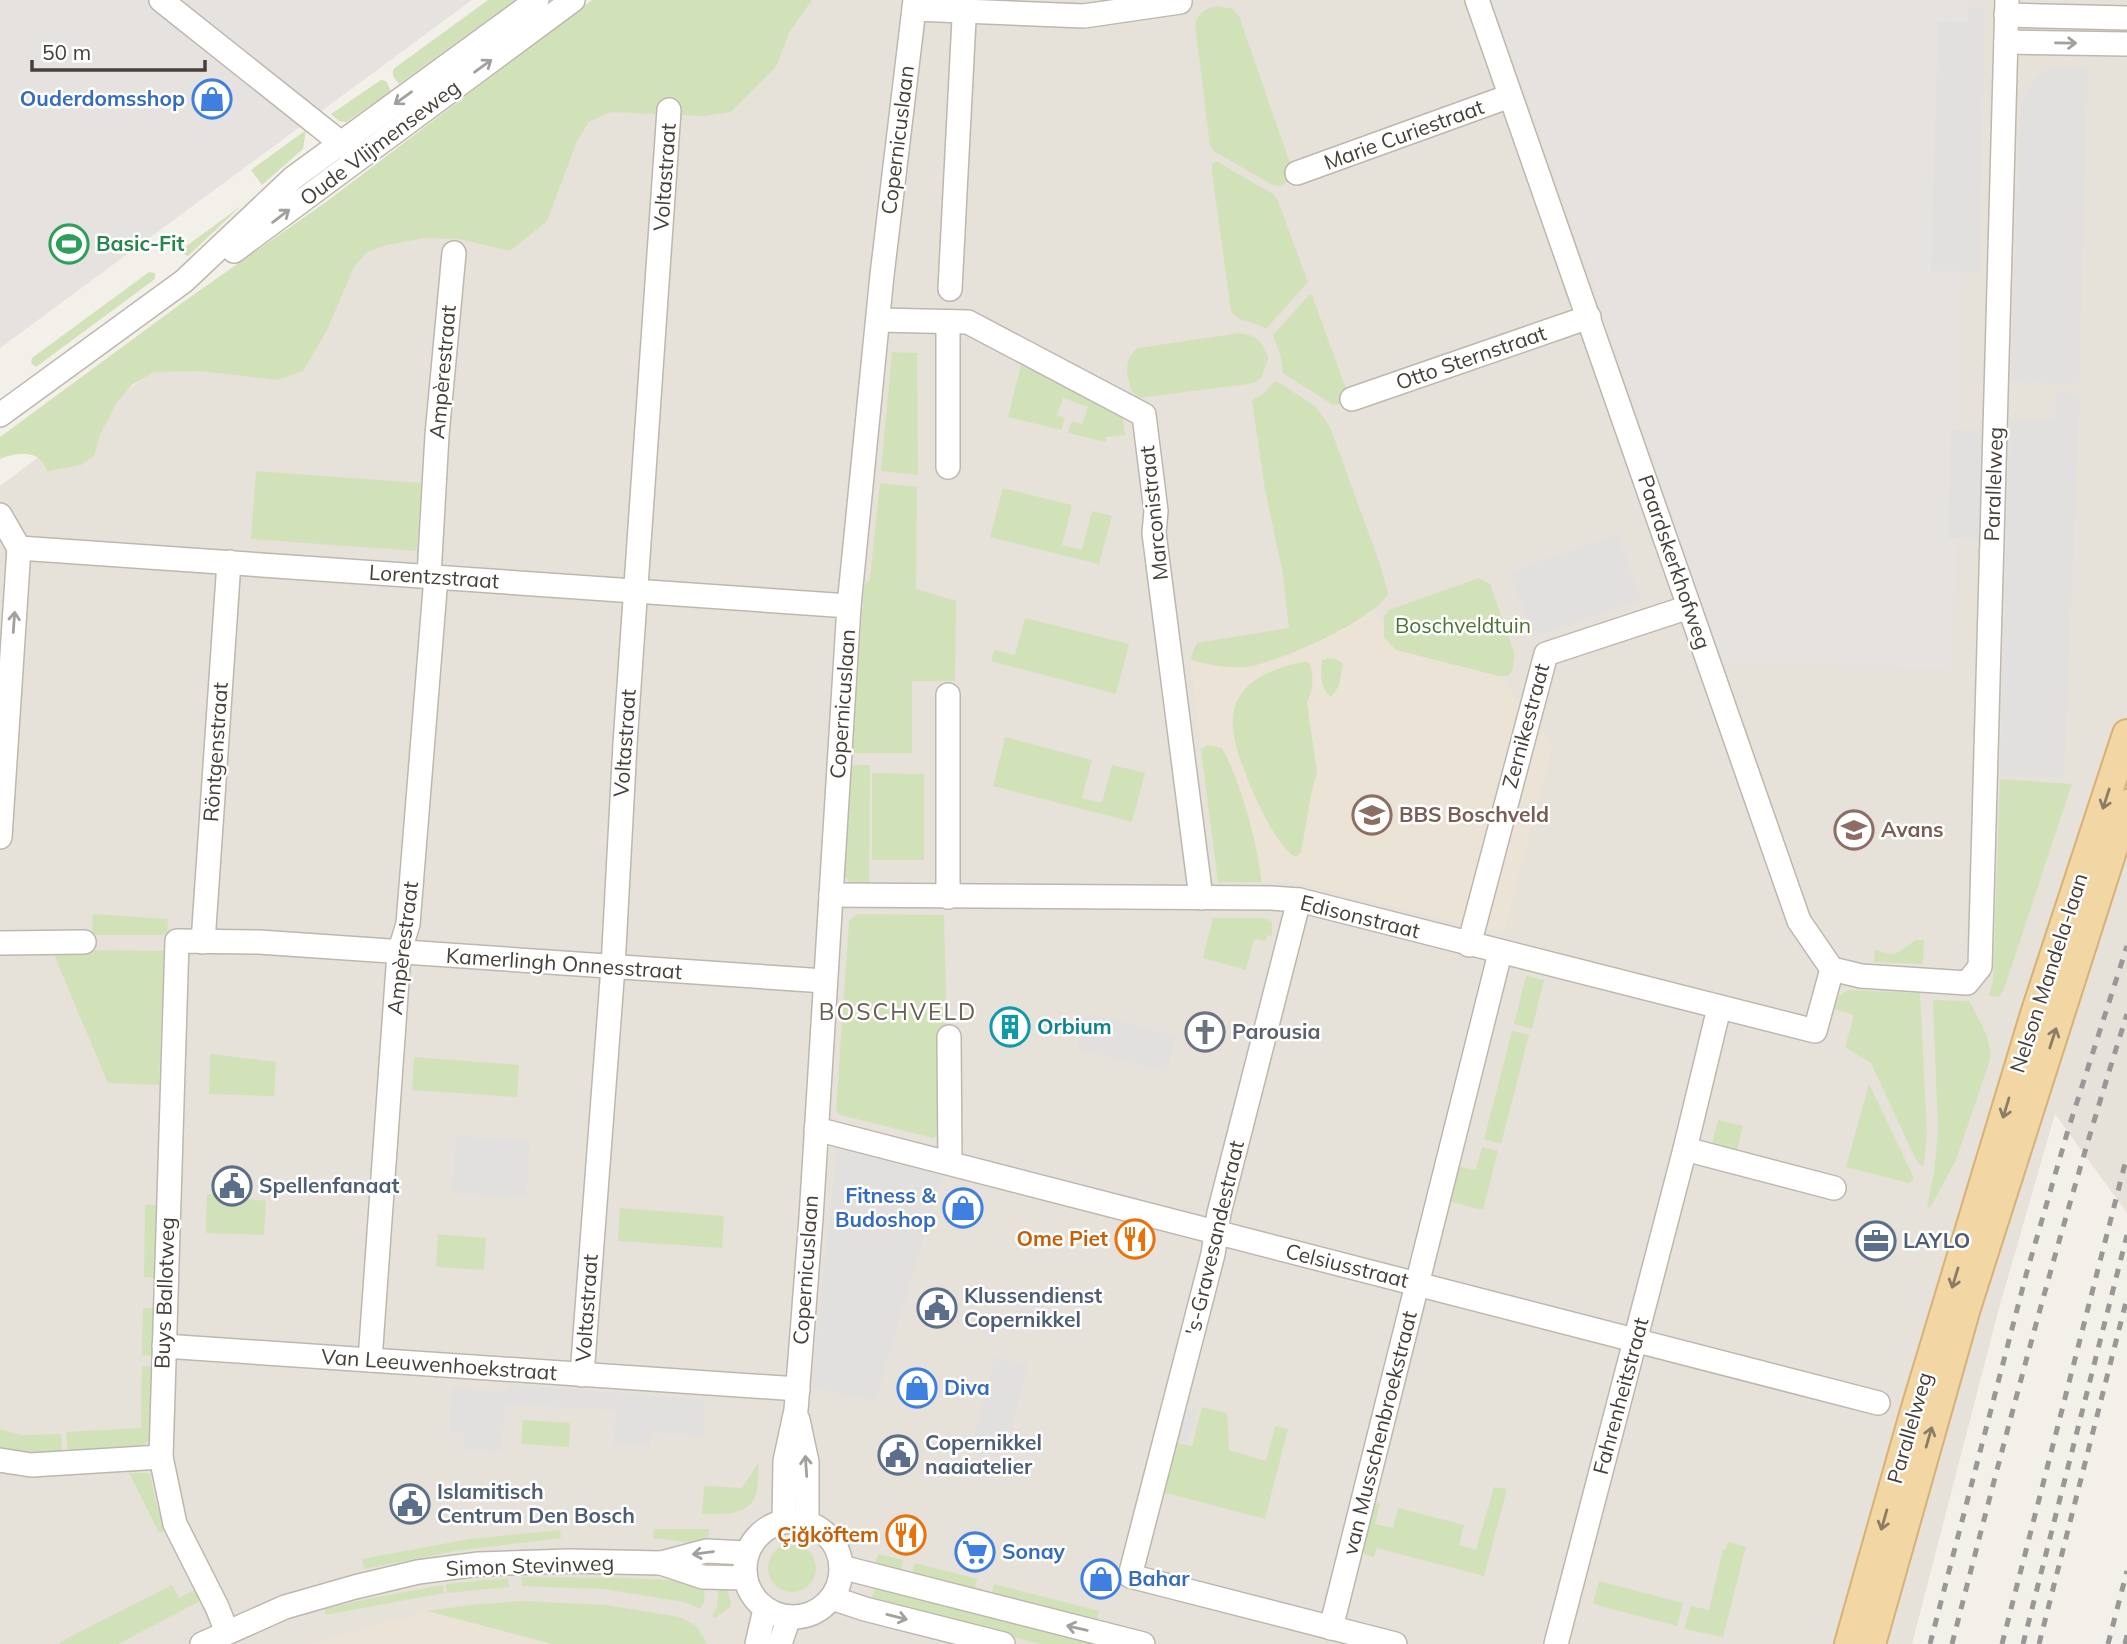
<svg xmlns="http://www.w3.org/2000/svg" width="2127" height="1644" viewBox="0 0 2127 1644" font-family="Mulish,sans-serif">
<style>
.residential{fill:#e6e1d9}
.industrial{fill:#e6e2df}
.education{fill:#eae3d6}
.green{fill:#d2e2b8}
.parking{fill:#e2e0de}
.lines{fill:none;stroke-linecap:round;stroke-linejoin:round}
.minor-casing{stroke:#beb7ae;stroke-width:26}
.major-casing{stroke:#d6b276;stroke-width:32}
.minor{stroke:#fff;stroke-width:23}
.major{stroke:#f2d6a4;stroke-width:28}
.rail{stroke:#989898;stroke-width:5;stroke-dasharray:9 9;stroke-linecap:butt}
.oneway{stroke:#a2a09c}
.oneway2{stroke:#8b7c64}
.labels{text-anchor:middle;stroke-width:5;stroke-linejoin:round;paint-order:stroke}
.shop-label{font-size:21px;font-weight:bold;fill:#366cbe;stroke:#fff;text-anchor:start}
.street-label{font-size:21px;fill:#464039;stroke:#fff}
.leisure-label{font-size:21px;font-weight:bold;fill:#27864d;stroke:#fff;text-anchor:start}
.park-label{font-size:21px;fill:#4f7133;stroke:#fff}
.education-label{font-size:21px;font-weight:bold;fill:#785e54;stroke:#fff;text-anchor:start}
.culture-label{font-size:21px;font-weight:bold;fill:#0d838f;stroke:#fff;text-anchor:start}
.worship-label{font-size:21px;font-weight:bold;fill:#5b616d;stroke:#fff;text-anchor:start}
.service-label{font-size:21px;font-weight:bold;fill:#4e5e75;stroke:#fff;text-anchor:start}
.food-label{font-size:21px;font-weight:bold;fill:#c56008;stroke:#fff;text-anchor:end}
.neighbourhood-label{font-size:23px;letter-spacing:2px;fill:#685d52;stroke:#fff}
</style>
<rect width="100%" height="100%" fill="#f3f0ea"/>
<path class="residential" d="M646,0H2127V1213L2055,1114L1998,1312L1912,1644H0V486Z"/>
<g class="industrial">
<path d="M0,0H472L0,348Z"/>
<path d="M1492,0H1969L1953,669L1722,663L1589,266Z"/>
</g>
<g class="education">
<path d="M1372,609L1384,624V637L1396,650L1499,676L1553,743L1504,934L1295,882H1218L1190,659L1207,665L1246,667L1298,651Z"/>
<path d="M427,1611L553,1644H309Z"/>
</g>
<g class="green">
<path d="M488,0H515L399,84L393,76V70L396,67Z"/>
<path d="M592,0H812L790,31L776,67L731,112L703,116L611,112L589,122L577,141L547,221L510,251L459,239L425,238L387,245L367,252L354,267L327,330L303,371L277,380L199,371L154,372L132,385L117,402L99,437L95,455L81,465L47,471C40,449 18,452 0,459V437L186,300L326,202Z"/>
<path d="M1217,6L1233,9L1239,16L1292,169L1290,180L1280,186L1273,185L1215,152L1210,146L1195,24C1199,12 1205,9 1217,6Z"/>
<path d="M381,80L386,81L391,91L346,122L339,121L331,114Z"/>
<path d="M306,130L303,149L262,185L251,170Z"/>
<path d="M1216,161L1273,194L1278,201L1308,282L1266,329C1255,321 1238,323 1231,311L1212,172V164Z"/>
<path d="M241,206L188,256L183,254L185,247Z"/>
<path d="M149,272L155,273V279L36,367L31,363L32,358Z"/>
<path d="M1310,294L1312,295L1347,392L1343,404L1333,405L1283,373L1280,353L1273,335Z"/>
<path d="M1240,333C1256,335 1263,342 1268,358L1262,377L1254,383L1140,398L1132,392C1127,376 1122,360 1138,348Z"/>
<path d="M892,352L917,353L918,475L881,471Z"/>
<path d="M1022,361L1122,411L1125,435L1106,437V442L1068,433L1072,421L1082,424L1088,407L1063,398L1057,415L1065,418L1061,430L1008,417Z"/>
<path d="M1274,382H1278L1315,406L1330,427L1381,567L1388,594C1374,620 1274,665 1244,667C1225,668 1207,665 1190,659L1197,643L1289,628L1283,574L1265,490L1252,400L1263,394Z"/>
<path d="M256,471L421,483L417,551L251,539Z"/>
<path d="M880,483L917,487L916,589L956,601L955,681H912V753H852L864,586L870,579Z"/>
<path d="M1003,488L1072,505L1062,545L1082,550L1092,511L1112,516L1099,564L990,537Z"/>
<path d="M1479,578L1490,584L1515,655L1512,671L1508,676H1499L1396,650L1384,637V616L1389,610Z"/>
<path d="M1025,618L1129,644L1116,694L991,661L995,650L1015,655Z"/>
<path d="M1328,658L1336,659L1343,664L1339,686L1331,697C1321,690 1320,673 1322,661Z"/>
<path d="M1302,662H1308C1315,672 1313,692 1307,702L1317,772L1311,795L1301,853L1296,857C1281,850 1264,816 1257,801C1227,733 1209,683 1302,662Z"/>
<path d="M1005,737L1092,760L1082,798L1102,803L1112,765L1145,773L1132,822L993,786Z"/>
<path d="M1208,745L1222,748C1243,787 1255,837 1262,882H1218L1201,749Z"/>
<path d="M851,765H870L869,887L852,886L844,875Z"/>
<path d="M872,773L924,774V860H872Z"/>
<path d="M2000,779L2072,784L2004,989L1999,997L1989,996L1993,981Z"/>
<path d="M93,914L168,919L167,935H92Z"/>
<path d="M857,914L944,915L947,1042L943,1133L933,1138L840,1115L836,1111L849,921Z"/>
<path d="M1213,918H1265L1272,922V936L1267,935L1266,941L1254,939L1246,970L1203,958Z"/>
<path d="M1915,940H1924L1923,964L1874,962L1875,949C1897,959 1899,952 1915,940Z"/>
<path d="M52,950L164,951L159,1085L108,1083Z"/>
<path d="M1526,976L1544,980L1532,1029L1514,1024Z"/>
<path d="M1849,990L1920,993L1927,1135L1924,1164L1921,1166L1916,1160L1871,1063L1845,1047L1854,1015L1834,1009C1836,999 1839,994 1849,990Z"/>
<path d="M1933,1000L1969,1001C1979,1020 1992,1038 1990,1060L1956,1160L1930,1208L1927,1207L1934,1172L1938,1132Z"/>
<path d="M1512,1031L1529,1035L1501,1144L1484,1139Z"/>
<path d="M210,1054L276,1062L274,1096L209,1094Z"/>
<path d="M414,1057L519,1065L517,1097L412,1090Z"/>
<path d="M1869,1084L1914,1178L1909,1183L1846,1167Z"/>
<path d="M1718,1120L1743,1126L1737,1150L1712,1144Z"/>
<path d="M1482,1147L1498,1151L1483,1210L1448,1201L1457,1166L1476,1170Z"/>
<path d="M207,1194L266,1201L264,1235L206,1233Z"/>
<path d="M145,1205H156L154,1278L144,1277Z"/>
<path d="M620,1208L724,1216L722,1248L618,1241Z"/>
<path d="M438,1234L486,1238L484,1270L436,1267Z"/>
<path d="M143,1308H155L153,1356L142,1355Z"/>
<path d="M142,1366L153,1367L152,1434L145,1445L139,1449L68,1452L66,1432L141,1428Z"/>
<path d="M1202,1407L1227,1413L1229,1450L1266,1461L1275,1426L1288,1429L1265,1519L1163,1492L1176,1443L1192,1446Z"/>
<path d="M523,1420L570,1423L569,1447L521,1444Z"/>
<path d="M0,1429L22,1435L61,1434L62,1452L29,1455L0,1450Z"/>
<path d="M759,1462C758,1471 758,1480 757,1489C753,1517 723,1514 702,1514L704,1486L742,1488Z"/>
<path d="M129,1473H150L156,1504L166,1531L159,1533Z"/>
<path d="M1494,1487L1507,1489L1484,1576L1377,1548L1374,1557L1359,1552L1372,1502L1380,1504L1375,1524L1393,1528L1398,1508L1464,1525L1459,1545L1476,1550Z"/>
<path d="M654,1529H709L708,1545L653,1538Z"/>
<path d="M560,1530L561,1538L455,1551L364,1569L362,1559L470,1539Z"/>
<path d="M1728,1542L1746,1547L1723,1637L1684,1629L1691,1606L1709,1610L1723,1549H1726Z"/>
<circle cx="792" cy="1568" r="24"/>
<path d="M878,1554L903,1560L901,1569L912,1572L915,1563L977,1579L975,1587L992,1592L994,1584L1099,1611L1096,1623L874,1569Z"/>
<path d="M521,1577L629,1578L705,1582L704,1602L700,1609L684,1602L603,1589L522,1586Z"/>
<path d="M508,1578L509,1587L447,1593L446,1584Z"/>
<path d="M1599,1581L1683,1603L1677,1626L1593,1604Z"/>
<path d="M719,1584L726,1588L731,1602L730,1607L715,1618L712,1616L717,1607Z"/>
<path d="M876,1584L1092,1639L1090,1644H1041L871,1601Z"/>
<path d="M172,1585L179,1598L196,1589L199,1596L198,1602L118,1644H61L60,1642Z"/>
<path d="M443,1585L444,1593L325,1615V1609L367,1599Z"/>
<path d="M523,1601L606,1605L680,1617L696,1626L708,1644H553L427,1611L480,1604Z"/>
</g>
<g class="parking">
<path d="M1969,7L1985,8L1979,272L1931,271L1938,22L1968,23Z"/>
<path d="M2050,68H2088L2079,384L2011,382L2020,101L2037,76Z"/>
<path d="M2056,392L2080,393L2064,778L2000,776L2010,421L2055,420Z"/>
<path d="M1951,430H1982L1978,539L1948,538Z"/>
<path d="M1618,534L1641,600L1533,637L1510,572Z"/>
<path d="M1086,1013L1176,1036L1167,1072L1077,1049Z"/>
<path d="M456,1136L530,1141L526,1198L452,1193Z"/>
<path d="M838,1139L945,1165L875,1402L811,1387Z"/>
<path d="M1018,1300L1060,1310L1056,1327L1014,1316Z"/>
<path d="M995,1357L1028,1365L1004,1459L971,1450Z"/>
<path d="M512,1385L705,1400L703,1436L651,1432L649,1447L614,1445L616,1410L505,1404L501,1452L463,1449L464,1433L449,1432L452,1388L505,1392Z"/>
<path d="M1181,1407L1196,1411L1189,1442L1173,1438Z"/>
</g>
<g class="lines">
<g class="minor-casing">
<g id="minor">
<path d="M161,0L351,151"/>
<path d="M1477,0L1799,921L1832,969L1861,976L1967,983L1980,967L2007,0"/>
<path d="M914,9L1084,16L1180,2"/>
<path d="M2006,15L2127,18"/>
<path d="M2006,42L2127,44"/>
<path d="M1297,173L1510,96"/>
<path d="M234,251L573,0"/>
<path d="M950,289L965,0"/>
<path d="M878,320L968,322L1144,415L1156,511L1154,533L1201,898"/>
<path d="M948,322V467"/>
<path d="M1352,399L1589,317"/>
<path d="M0,415L184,281L293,178L537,0"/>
<path d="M0,515L19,548"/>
<path d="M19,548L849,606"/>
<path d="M429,576L437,435L454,253"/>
<path d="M948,695V897"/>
<path d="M0,837L19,548"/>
<path d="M831,895L1271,898L1299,900L1815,1031L1832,969"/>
<path d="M1299,900L1219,1213L1213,1254L1130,1576L1395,1644"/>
<path d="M203,942L229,562"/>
<path d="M0,943L84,942"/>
<path d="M1469,945L1546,654L1689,607"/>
<path d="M949,1037L950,1163"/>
<path d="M816,1129L1878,1403"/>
<path d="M1685,1149L1834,1188"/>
<path d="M164,1346L798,1389"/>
<path d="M370,1360L399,953L408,924L436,577"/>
<path d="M582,1375L613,967L625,744L669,110"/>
<path d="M798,1420L807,1462V1523"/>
<path d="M0,1460L31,1465L161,1457"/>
<path d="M784,1521L785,1461L796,1410L811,1218L849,606L882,275L915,0"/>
<circle cx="793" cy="1569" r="48"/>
<path d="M661,1563L703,1577L745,1578"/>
<path d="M841,1567L1143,1644"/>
<path d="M832,1598L865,1609L1003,1644"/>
<path d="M1331,1628L1500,953"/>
<path d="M227,1632L217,1607L175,1524L161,1457L177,941L259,942L825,981"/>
<path d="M202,1644L285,1607L355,1587L418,1572L479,1564L568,1561L661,1563L706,1551L747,1553"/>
<path d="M757,1644L765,1609"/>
<path d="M780,1644L789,1617"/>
<path d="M1556,1644L1685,1149L1719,1008"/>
</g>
</g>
<g class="major-casing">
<g id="major">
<path d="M1849,1644L1915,1411L2035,1014L2127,734"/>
<path d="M1871,1644L1966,1308L2127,804"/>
</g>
</g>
<use href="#minor" class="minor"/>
<use href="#major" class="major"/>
<g class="rail">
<path d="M1930,1644L2026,1275L2068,1130L2127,946"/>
<path d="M1952,1644C2006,1433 2061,1222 2127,1014"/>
<path d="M2002,1644L2127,1156"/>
<path d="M2023,1644L2127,1235"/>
<path d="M2039,1644L2127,1298"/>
<path d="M2108,1644L2127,1571"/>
<path d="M2125,1644L2127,1635"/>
</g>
</g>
<defs><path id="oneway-shaft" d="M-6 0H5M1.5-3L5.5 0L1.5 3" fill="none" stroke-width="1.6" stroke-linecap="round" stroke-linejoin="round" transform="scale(1.75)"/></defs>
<g class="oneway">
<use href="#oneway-shaft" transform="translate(2066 43) rotate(1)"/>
<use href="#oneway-shaft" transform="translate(483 66) rotate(-36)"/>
<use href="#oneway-shaft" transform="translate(403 98) rotate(144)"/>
<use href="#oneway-shaft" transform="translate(281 216) rotate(-37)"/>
<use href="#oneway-shaft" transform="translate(14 622) rotate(-86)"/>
<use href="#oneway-shaft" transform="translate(806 1466) rotate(-94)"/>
<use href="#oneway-shaft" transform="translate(703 1553) rotate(172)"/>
<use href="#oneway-shaft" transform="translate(897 1617) rotate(14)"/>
<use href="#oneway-shaft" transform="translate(1077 1628) rotate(-167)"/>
</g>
<g class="oneway2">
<use href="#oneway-shaft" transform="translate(2106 799) rotate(108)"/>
<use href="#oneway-shaft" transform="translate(2053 1038) rotate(-72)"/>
<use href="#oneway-shaft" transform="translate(2006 1108) rotate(107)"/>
<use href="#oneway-shaft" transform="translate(1955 1278) rotate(107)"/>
<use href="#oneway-shaft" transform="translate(1929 1437) rotate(-74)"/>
<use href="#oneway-shaft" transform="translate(1884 1520) rotate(106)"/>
</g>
<defs>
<g id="shop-ring" transform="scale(2.0125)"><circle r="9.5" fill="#fff" stroke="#3f7fe0" stroke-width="1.5"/><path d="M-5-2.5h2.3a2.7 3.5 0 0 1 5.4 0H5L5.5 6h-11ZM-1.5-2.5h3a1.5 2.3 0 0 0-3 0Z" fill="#3f7fe0"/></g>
<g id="stadium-ring" transform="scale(2.0125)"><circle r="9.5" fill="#fff" stroke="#2e9e5b" stroke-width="1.5"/><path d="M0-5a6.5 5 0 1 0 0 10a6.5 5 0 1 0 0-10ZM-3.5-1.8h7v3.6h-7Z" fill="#2e9e5b"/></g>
<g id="school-ring" transform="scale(2.0125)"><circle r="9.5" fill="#fff" stroke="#8d6e63" stroke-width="1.5"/><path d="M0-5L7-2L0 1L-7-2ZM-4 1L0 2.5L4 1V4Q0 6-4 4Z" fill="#8d6e63"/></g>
<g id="university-ring" transform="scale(2.0125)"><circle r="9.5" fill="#fff" stroke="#8d6e63" stroke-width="1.5"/><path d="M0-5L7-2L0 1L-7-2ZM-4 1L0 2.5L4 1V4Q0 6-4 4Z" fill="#8d6e63"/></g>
<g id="building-ring" transform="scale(2.0125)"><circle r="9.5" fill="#fff" stroke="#0f9aa8" stroke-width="1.5"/><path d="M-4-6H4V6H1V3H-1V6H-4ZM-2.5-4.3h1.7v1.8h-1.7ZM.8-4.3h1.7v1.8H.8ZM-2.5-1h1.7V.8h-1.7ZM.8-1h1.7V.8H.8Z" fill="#0f9aa8"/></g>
<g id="church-ring" transform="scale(2.0125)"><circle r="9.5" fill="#fff" stroke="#6b7280" stroke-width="1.5"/><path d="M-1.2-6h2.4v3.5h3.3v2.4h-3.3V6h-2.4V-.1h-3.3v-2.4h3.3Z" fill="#6b7280"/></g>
<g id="civic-ring" transform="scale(2.0125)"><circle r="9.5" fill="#fff" stroke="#5c6f8a" stroke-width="1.5"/><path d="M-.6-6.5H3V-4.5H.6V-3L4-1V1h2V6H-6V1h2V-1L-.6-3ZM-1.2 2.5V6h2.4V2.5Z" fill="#5c6f8a"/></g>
<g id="restaurant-ring" transform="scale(2.0125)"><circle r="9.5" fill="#fff" stroke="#e8710a" stroke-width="1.5"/><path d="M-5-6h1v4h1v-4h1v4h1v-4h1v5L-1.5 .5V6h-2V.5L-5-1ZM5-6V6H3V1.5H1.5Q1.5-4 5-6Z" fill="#e8710a"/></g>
<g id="office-ring" transform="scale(2.0125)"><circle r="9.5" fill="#fff" stroke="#5c6f8a" stroke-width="1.5"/><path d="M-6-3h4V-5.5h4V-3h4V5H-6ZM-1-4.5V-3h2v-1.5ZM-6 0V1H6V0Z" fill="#5c6f8a"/></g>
<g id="supermarket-ring" transform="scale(2.0125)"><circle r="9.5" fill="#fff" stroke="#3f7fe0" stroke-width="1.5"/><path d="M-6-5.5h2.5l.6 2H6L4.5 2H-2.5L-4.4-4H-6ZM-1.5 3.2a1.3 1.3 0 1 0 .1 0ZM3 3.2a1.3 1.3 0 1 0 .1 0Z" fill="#3f7fe0"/></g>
</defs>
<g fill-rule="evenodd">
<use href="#shop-ring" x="212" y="99"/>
<use href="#stadium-ring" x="69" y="244"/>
<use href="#school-ring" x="1372" y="815"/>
<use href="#university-ring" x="1854" y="830"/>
<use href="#building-ring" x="1010" y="1027"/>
<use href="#church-ring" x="1205" y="1032"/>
<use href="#civic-ring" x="232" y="1186"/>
<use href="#shop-ring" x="963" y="1208"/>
<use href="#restaurant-ring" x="1135" y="1239"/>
<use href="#office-ring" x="1876" y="1241"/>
<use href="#civic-ring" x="937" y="1308"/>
<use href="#shop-ring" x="917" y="1388"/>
<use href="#civic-ring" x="898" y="1455"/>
<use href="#civic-ring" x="410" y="1504"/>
<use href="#restaurant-ring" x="906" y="1535"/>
<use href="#supermarket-ring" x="975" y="1552"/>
<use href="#shop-ring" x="1101" y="1579"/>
</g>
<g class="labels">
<g class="shop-label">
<text x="185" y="106" text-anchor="end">Ouderdomsshop</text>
<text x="936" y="1203" text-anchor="end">Fitness &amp;<tspan x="936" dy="24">Budoshop</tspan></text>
<text x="944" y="1395">Diva</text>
<text x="1002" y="1559">Sonay</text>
<text x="1128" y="1586">Bahar</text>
</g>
<g class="street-label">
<text transform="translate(1404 135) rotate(-20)" y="7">Marie Curiestraat</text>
<text transform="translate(898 140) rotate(-83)" y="7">Copernicuslaan</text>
<text transform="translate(380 143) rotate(-37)" y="7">Oude Vlijmenseweg</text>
<text transform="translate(665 177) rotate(-86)" y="7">Voltastraat</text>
<text transform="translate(1471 358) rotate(-19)" y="7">Otto Sternstraat</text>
<text transform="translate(443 372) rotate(-85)" y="7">Ampèrestraat</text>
<text transform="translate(1994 484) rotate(-88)" y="7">Parallelweg</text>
<text transform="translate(1154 513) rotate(-96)" y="7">Marconistraat</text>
<text transform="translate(1674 562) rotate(71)" y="7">Paardskerkhofweg</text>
<text transform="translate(434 577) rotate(4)" y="7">Lorentzstraat</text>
<text transform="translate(843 704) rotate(-86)" y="7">Copernicuslaan</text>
<text transform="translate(1526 726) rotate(-75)" y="7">Zernikestraat</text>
<text transform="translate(625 743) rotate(-86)" y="7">Voltastraat</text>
<text transform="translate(216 752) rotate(-86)" y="7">Röntgenstraat</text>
<text transform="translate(1360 917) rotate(14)" y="7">Edisonstraat</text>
<text transform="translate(403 948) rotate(-83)" y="7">Ampèrestraat</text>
<text transform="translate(564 964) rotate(4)" y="7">Kamerlingh Onnesstraat</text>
<text transform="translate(2049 973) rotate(-72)" y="7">Nelson Mandela-laan</text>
<text transform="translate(1215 1238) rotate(-77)" y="7">'s-Gravesandestraat</text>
<text transform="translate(1347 1266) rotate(14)" y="7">Celsiusstraat</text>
<text transform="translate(806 1270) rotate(-86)" y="7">Copernicuslaan</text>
<text transform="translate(165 1293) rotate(-88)" y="7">Buys Ballotweg</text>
<text transform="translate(587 1308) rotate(-86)" y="7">Voltastraat</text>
<text transform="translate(439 1365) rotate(4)" y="7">Van Leeuwenhoekstraat</text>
<text transform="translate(1621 1396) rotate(-75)" y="7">Fahrenheitstraat</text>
<text transform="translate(1910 1428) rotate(-74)" y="7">Parallelweg</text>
<text transform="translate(1380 1433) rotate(-76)" y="7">van Musschenbroekstraat</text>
<text transform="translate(530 1566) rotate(-2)" y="7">Simon Stevinweg</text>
</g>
<g class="leisure-label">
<text x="96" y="251">Basic-Fit</text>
</g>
<g class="park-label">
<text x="1463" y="633">Boschveldtuin</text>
</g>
<g class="education-label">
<text x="1399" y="822">BBS Boschveld</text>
<text x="1881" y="837">Avans</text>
</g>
<g class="culture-label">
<text x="1037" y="1034">Orbium</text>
</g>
<g class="worship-label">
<text x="1232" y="1039">Parousia</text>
</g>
<g class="service-label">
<text x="259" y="1193">Spellenfanaat</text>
<text x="1903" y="1248">LAYLO</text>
<text x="964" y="1303">Klussendienst<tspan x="964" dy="24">Copernikkel</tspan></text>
<text x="925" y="1450">Copernikkel<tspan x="925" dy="24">naaiatelier</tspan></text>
<text x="437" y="1499">Islamitisch<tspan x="437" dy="24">Centrum Den Bosch</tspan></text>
</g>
<g class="food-label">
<text x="1108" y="1246">Ome Piet</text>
<text x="879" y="1542">Çiğköftem</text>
</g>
<g class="neighbourhood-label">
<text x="898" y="1020">BOSCHVELD</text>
</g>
</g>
<path d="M32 60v10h173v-10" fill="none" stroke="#464039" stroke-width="3.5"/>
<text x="42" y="60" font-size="21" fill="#464039" stroke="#ffffff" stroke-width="5" paint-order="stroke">50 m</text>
</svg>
